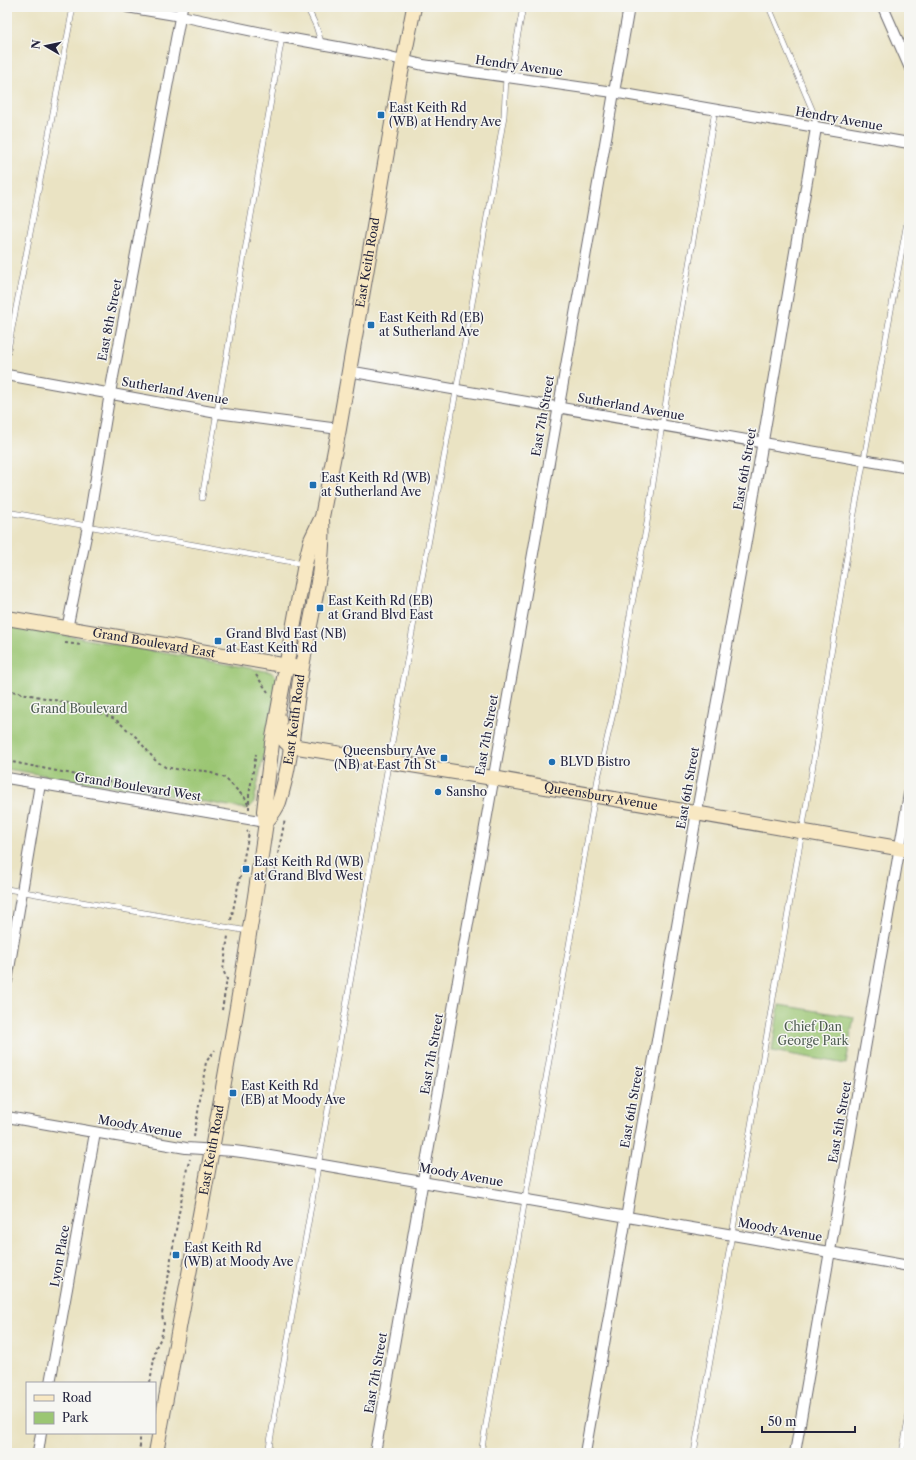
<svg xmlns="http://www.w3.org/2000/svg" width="916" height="1460" viewBox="0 0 916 1460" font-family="'Libre Caslon Text',serif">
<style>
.green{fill:#9bc673;stroke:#5e7457}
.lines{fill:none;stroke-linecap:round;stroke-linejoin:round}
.lane-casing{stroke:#68666b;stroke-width:6}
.street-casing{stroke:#68666b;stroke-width:12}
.secondary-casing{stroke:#68666b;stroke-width:16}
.path{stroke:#68666b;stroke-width:2;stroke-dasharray:3 3;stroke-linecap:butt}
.lane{stroke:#fff;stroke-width:5}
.street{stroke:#fff;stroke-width:10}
.secondary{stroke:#f8e8c3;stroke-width:14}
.poi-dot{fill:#1f6fb2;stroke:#f6f6f2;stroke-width:1.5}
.labels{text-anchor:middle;stroke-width:3;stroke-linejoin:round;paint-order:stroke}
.street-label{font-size:12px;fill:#22223b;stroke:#f6f6f2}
.poi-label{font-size:12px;fill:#22223b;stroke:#f6f6f2;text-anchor:start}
.park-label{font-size:12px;fill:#4c5b4f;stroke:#f6f6f2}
</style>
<rect width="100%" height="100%" fill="#f6f6f2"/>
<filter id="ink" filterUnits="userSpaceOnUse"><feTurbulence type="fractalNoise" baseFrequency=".025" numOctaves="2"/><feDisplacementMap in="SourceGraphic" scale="8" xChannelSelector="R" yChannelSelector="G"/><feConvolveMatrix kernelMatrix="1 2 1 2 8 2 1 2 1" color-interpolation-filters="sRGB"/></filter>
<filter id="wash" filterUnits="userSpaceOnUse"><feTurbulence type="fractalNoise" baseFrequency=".012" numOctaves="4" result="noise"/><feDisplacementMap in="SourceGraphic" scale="16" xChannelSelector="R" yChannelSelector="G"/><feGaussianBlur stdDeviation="0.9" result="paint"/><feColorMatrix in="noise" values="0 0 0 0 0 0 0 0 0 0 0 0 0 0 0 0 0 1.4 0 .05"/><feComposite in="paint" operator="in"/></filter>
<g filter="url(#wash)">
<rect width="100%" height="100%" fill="#eae3c3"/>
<g class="green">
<path d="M7,625L271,672L278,679L267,743L260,772L254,802L247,809L7,769Z"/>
<path d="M779,1005L854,1017L846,1064L772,1051Z"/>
</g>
</g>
<g filter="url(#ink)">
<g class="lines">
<g class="lane-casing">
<g id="lane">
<path d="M307,7L316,26L322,45"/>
<path d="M769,7L814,114L816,127"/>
<path d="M7,355L73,7"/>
<path d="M202,498L282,37"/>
<path d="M7,512L304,564"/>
<path d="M7,889L248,931"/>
<path d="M268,1453L391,748L475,287L504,116L506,77L512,65L523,7"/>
<path d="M481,1453L598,778L617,696L629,620L646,529L662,425L715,110"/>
<path d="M694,1453L802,832L852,525L909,211"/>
<path d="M902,1453L909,1415"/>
</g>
</g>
<g class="street-casing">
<g id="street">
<path d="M127,7L181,16L282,37L382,55L423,65L613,92L909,143"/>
<path d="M883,7L909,66"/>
<path d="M348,371L909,468"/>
<path d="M7,375L217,413L339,429"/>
<path d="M67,629L88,526L110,393L182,7"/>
<path d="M7,778L266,822"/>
<path d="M7,981L40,784"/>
<path d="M7,1117L186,1148L234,1151L264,1155L733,1235L909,1266"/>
<path d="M50,1383L95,1133"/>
<path d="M38,1453L41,1433"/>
<path d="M375,1453L629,7"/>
<path d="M585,1453L699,800L746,541L816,128"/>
<path d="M795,1453L909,794"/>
</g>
</g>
<g class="secondary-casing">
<g id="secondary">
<path id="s1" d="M7,618L294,667"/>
<path id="s2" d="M279,719C280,730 281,741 291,746L493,778L909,850"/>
<path id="s3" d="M266,822C271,816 276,810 279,802C293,758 294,712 302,667C310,619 325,568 322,520"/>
<path id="s4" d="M156,1453C194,1243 236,1034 266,822L264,811L272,743L305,564L311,540L322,517L339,429L399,83L414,7"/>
</g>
</g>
<g class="path">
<path d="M65,643L82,645"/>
<path d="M256,675L268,692"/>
<path d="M7,690L83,706L115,719L136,737L155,760L165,767L176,769L206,771L225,778L245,798L249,807"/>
<path d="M7,761L167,793"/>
<path d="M249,809V795L256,754"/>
<path d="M271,876L274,874L285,819"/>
<path d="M231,920L249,833L247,831"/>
<path d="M222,1010L227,979L223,970L228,936"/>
<path d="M194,1137L206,1062L215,1050"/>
<path d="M150,1383L156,1347L161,1338L164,1324L162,1315L165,1290L170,1270L171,1258L187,1168L190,1159"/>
<path d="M137,1453L140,1446V1433"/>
</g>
<use href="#lane" class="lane"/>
<use href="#street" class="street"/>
<use href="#secondary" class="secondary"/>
</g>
</g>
<g class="poi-dot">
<rect x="377" y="111" width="8" height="8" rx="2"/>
<rect x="367" y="321" width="8" height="8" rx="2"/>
<rect x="309" y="481" width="8" height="8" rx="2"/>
<rect x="316" y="604" width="8" height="8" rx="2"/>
<rect x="214" y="637" width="8" height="8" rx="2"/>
<rect x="440" y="754" width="8" height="8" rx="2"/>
<circle cx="552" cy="762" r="4"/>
<circle cx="438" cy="792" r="4"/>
<rect x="242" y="865" width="8" height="8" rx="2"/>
<rect x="229" y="1089" width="8" height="8" rx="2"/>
<rect x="172" y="1251" width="8" height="8" rx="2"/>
</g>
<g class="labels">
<g class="street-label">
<text transform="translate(519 66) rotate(8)" y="4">Hendry Avenue</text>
<text transform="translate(839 119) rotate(10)" y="4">Hendry Avenue</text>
<text dy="4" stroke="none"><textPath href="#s4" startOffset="1211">East Keith Road</textPath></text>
<text transform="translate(110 320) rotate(-79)" y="4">East 8th Street</text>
<text transform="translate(175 391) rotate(10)" y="4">Sutherland Avenue</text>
<text transform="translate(631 407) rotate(10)" y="4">Sutherland Avenue</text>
<text transform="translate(543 416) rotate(-80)" y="4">East 7th Street</text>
<text transform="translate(745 469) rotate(-80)" y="4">East 6th Street</text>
<text dy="4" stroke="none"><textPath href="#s1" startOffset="149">Grand Boulevard East</textPath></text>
<text dy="4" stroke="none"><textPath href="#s3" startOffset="108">East Keith Road</textPath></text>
<text transform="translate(487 735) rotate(-80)" y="4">East 7th Street</text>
<text transform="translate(138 787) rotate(9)" y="4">Grand Boulevard West</text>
<text transform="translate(688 788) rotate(-80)" y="4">East 6th Street</text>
<text dy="4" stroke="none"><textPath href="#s2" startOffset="345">Queensbury Avenue</textPath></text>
<text transform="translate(432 1054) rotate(-80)" y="4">East 7th Street</text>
<text transform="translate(632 1107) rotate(-80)" y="4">East 6th Street</text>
<text transform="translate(840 1122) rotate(-80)" y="4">East 5th Street</text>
<text transform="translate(140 1127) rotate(10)" y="4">Moody Avenue</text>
<text dy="4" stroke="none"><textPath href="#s4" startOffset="308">East Keith Road</textPath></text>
<text transform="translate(461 1175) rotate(10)" y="4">Moody Avenue</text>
<text transform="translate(780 1230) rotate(10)" y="4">Moody Avenue</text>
<text transform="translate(60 1256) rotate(-80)" y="4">Lyon Place</text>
<text transform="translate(376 1373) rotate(-80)" y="4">East 7th Street</text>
</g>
<g class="poi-label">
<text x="389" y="112">East Keith Rd<tspan x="389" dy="14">(WB) at Hendry Ave</tspan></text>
<text x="379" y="322">East Keith Rd (EB)<tspan x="379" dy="14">at Sutherland Ave</tspan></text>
<text x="321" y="482">East Keith Rd (WB)<tspan x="321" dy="14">at Sutherland Ave</tspan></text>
<text x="328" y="605">East Keith Rd (EB)<tspan x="328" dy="14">at Grand Blvd East</tspan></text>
<text x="226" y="638">Grand Blvd East (NB)<tspan x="226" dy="14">at East Keith Rd</tspan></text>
<text x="436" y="755" text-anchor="end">Queensbury Ave<tspan x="436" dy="14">(NB) at East 7th St</tspan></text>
<text x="560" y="766">BLVD Bistro</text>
<text x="446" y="796">Sansho</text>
<text x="254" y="866">East Keith Rd (WB)<tspan x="254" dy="14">at Grand Blvd West</tspan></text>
<text x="241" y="1090">East Keith Rd<tspan x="241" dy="14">(EB) at Moody Ave</tspan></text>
<text x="184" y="1252">East Keith Rd<tspan x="184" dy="14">(WB) at Moody Ave</tspan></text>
</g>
<g class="park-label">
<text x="79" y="713">Grand Boulevard</text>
<text x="813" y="1031">Chief Dan<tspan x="813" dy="14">George Park</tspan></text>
</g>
</g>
<rect width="916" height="1460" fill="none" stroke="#f6f6f2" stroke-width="24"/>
<rect x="26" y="1382" width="130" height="52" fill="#f6f6f2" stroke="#a1a1a9"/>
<rect x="34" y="1395" width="20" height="6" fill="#f8e8c3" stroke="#a1a1a9"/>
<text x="62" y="1402" font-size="12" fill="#22223b">Road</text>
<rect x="34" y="1412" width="20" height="12" fill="#9bc673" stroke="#a1a1a9"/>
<text x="62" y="1422" font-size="12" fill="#22223b">Park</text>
<g transform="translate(46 46) rotate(279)" stroke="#f6f6f2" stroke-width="3" paint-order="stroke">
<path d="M0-3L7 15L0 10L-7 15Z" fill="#22223b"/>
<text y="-6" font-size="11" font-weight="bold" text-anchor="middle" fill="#22223b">N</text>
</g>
<path d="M762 1426v6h93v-6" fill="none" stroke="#22223b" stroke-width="2"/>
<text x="768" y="1426" font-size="12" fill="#22223b" stroke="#f6f6f2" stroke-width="3" paint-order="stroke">50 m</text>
</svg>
